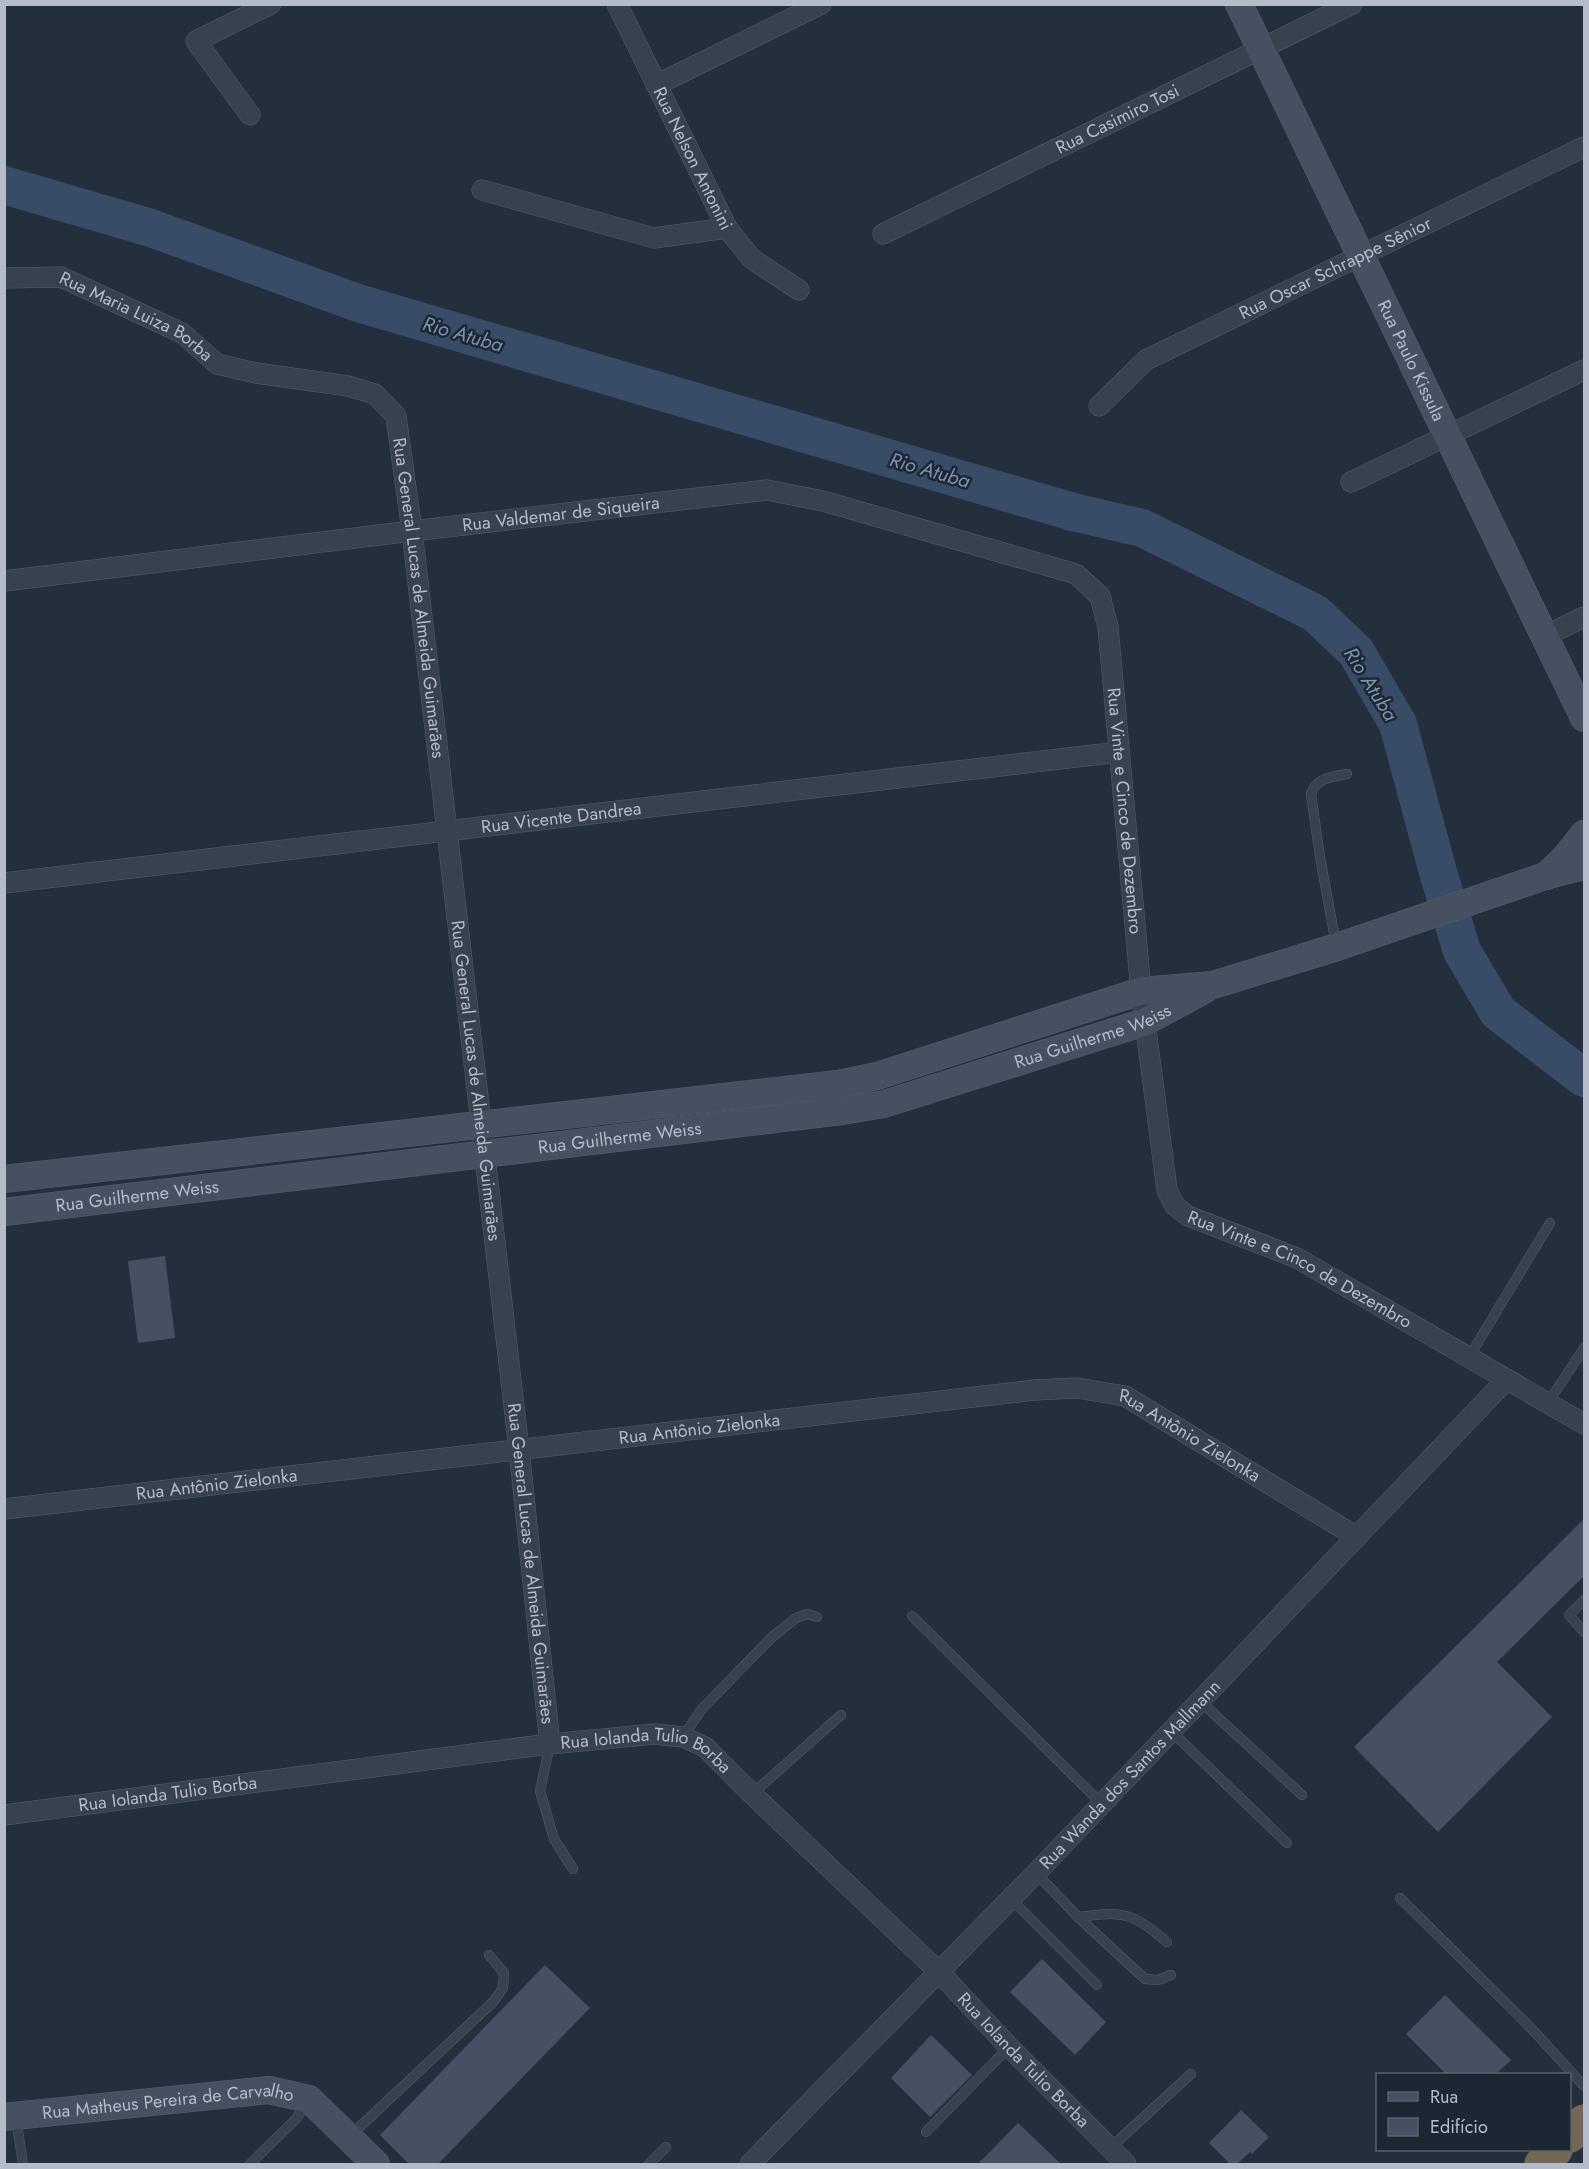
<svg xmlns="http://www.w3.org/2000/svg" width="1589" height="2169" viewBox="0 0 1589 2169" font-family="Jost,sans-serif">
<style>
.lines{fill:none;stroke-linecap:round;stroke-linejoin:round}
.river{stroke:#394c67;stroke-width:38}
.building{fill:#455162}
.lane-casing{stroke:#565f6c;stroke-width:10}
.street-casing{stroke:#565f6c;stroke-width:21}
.secondary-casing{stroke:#565f6c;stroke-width:28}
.highway-casing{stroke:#434c59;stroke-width:34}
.lane{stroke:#38414e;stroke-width:9}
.street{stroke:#38414e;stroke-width:20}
.secondary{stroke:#465061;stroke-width:27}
.highway{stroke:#746855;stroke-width:33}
.labels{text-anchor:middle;stroke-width:5;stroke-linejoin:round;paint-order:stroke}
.street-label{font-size:18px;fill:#b4bcc9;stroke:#1d2633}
.water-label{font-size:20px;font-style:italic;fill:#7c92b1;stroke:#1d2633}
</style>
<rect width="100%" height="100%" fill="#242f3e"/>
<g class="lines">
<path class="river" d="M4,185L151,228L358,303L1073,512L1142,528L1315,613L1356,652L1398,724L1438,872L1462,951L1498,1012L1584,1078"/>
</g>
<g class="building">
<path d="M165,1256L175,1338L138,1343L128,1261Z"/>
<path d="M1584,1519V1576L1497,1662L1552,1717L1438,1832L1354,1747Z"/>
<path d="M1042,1959L1106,2022L1075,2055L1010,1992Z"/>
<path d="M545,1965L590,2008L438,2164H409L380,2135Z"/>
<path d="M1445,1995L1511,2060L1496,2074H1446L1406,2034Z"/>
<path d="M931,2035L972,2075L930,2117L891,2078Z"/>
<path d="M1241,2110L1269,2137L1252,2154L1250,2152L1237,2164H1230L1209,2143Z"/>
<path d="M1018,2123L1061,2164H978Z"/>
</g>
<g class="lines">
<g class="lane-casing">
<g id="lane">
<path d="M1336,944L1320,857L1311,794C1315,778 1332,777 1347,774"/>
<path d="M1469,1357L1550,1223"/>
<path d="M1548,1403L1584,1348"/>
<path d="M1584,1600L1569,1615L1584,1632"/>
<path d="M912,1616L1102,1804"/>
<path d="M1201,1702L1302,1795"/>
<path d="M1172,1732L1287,1843"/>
<path d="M683,1737L701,1710L771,1638L796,1618L807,1614L817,1617"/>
<path d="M550,1744L540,1791L554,1839L573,1869"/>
<path d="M752,1794L841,1715"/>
<path d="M1036,1873L1078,1917L1145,1979L1158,1980L1171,1975"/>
<path d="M1400,1898L1531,2028L1584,2086"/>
<path d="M1011,1899L1097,1985"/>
<path d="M1078,1917C1123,1911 1132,1912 1167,1942"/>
<path d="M16,2118L23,2164"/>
<path d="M926,2132L1009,2047"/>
<path d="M351,2135L494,2001L503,1988L504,1973L489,1955"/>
<path d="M1110,2148L1191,2074"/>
<path d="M250,2164L296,2119L307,2102"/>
<path d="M649,2164L666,2147"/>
</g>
</g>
<g class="street-casing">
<g id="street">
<path id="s1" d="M617,4L727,228L752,259L799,290"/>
<path d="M656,85L821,4"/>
<path d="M250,115L196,41L271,4"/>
<path d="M482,190L654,238L727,228"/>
<path id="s2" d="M883,234L1352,4"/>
<path id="s3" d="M4,278L61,277L182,333L217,364L256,373L348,386L375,394L396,416L412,531L447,831L519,1449L550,1744"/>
<path id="s4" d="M1099,406L1146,360L1584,147"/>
<path d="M1351,482L1584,370"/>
<path id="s5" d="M4,581L412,531L767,490L823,501L1076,574L1100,596L1108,627L1141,991L1167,1190L1175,1206L1188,1216L1297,1258L1584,1424"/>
<path d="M1545,636L1584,617"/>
<path id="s6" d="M4,883L1119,752"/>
<path id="s7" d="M4,1509L1035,1390L1077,1388L1125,1396L1357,1537"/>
<path id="s8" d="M4,1815L550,1744L655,1734L683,1737L705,1747L752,1794L939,1972L1009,2047L1126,2164"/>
<path id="s9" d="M750,2164L1036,1873L1507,1379"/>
</g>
</g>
<g class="secondary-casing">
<g id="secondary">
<path id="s10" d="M1239,4L1584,718"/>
<path d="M1546,876L1565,858L1584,834"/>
<path d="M4,1179L838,1084L877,1076L1141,991L1213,985L1337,947L1545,876L1584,866"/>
<path id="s11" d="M4,1212L842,1111L884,1104L1145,1022L1204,990"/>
<path id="s12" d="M4,2117L269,2090L309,2099L376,2164"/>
</g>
</g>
<g class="highway-casing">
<g id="highway">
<path d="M1570,2136L1584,2121"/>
<path d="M1541,2164L1556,2150"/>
</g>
</g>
<use href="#lane" class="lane"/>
<use href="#street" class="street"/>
<use href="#secondary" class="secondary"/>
<use href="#highway" class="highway"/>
</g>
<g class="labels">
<g class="street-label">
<text dy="6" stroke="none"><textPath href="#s2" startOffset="261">Rua Casimiro Tosi</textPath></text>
<text dy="6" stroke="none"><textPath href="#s1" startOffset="172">Rua Nelson Antonini</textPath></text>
<text dy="6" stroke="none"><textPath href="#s4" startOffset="276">Rua Oscar Schrappe Sênior</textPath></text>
<text dy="6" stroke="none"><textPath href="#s3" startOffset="142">Rua Maria Luiza Borba</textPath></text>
<text dy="6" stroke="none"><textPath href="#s10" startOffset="396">Rua Paulo Kissula</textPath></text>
<text dy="6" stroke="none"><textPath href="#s5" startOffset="561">Rua Valdemar de Siqueira</textPath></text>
<text dy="6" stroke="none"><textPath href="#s3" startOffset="612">Rua General Lucas de Almeida Guimarães</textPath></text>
<text dy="6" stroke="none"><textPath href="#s5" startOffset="1338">Rua Vinte e Cinco de Dezembro</textPath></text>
<text dy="6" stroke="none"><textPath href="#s6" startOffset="561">Rua Vicente Dandrea</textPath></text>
<text dy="6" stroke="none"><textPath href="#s11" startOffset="1106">Rua Guilherme Weiss</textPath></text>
<text dy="6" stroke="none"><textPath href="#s3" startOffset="1098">Rua General Lucas de Almeida Guimarães</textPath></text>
<text dy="6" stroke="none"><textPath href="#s11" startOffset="620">Rua Guilherme Weiss</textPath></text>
<text dy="6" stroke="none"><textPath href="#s11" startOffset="134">Rua Guilherme Weiss</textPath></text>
<text dy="6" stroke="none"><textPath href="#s5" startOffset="1878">Rua Vinte e Cinco de Dezembro</textPath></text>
<text dy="6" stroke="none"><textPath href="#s7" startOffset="700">Rua Antônio Zielonka</textPath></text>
<text dy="6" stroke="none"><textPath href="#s7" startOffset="1204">Rua Antônio Zielonka</textPath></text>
<text dy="6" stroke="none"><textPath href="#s7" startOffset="214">Rua Antônio Zielonka</textPath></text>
<text dy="6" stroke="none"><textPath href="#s3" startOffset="1584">Rua General Lucas de Almeida Guimarães</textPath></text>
<text dy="6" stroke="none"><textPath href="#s8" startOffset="651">Rua Iolanda Tulio Borba</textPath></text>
<text dy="6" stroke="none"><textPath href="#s9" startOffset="544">Rua Wanda dos Santos Mallmann</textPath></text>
<text dy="6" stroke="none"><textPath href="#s8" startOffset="165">Rua Iolanda Tulio Borba</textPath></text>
<text dy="6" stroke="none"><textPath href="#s8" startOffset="1155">Rua Iolanda Tulio Borba</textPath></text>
<text dy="6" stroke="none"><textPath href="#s12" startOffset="165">Rua Matheus Pereira de Carvalho</textPath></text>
</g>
<g class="water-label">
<text transform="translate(463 334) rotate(16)" y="7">Rio Atuba</text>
<text transform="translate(930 470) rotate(16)" y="7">Rio Atuba</text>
<text transform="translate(1371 684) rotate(58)" y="7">Rio Atuba</text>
</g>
</g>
<rect width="1589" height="2169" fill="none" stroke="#b4bcc9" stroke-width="12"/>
<rect x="1376" y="2073" width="195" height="78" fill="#1d2633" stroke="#59626f" stroke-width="1.5"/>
<rect x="1388" y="2092" width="30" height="9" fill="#465061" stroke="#59626f" stroke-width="1.5"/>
<text x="1430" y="2103" font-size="18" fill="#b4bcc9">Rua</text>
<rect x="1388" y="2118" width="30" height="18" fill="#455162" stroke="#59626f" stroke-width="1.5"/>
<text x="1430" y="2133" font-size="18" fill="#b4bcc9">Edifício</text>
</svg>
